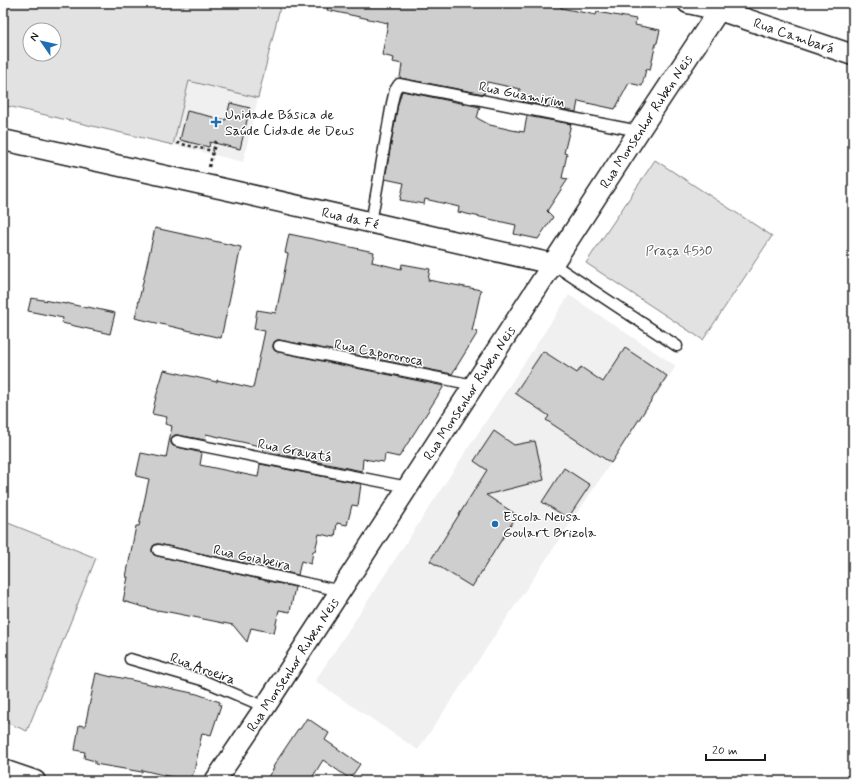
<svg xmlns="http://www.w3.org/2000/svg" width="856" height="784" viewBox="0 0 856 784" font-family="Mynerve,sans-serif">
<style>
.built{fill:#f0f0f0}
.green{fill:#e2e2e2;stroke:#7f7f7f;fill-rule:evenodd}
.building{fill:#cecece;stroke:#1c1c1c}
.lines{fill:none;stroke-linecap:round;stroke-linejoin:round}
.service-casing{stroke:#1c1c1c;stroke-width:13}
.minor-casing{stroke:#1c1c1c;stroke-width:23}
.path{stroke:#1c1c1c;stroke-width:2.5;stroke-dasharray:3 3;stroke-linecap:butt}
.service{stroke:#fff;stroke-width:10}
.minor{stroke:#fff;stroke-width:20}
.poi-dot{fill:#1f6fb2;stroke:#fff;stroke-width:1.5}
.labels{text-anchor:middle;stroke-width:3;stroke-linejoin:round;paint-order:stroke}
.street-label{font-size:14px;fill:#1c1c1c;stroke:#fff}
.poi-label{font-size:14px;fill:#1c1c1c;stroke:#fff;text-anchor:start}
.park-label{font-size:14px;fill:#575757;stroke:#fff}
</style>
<rect width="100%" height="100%" fill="#fff"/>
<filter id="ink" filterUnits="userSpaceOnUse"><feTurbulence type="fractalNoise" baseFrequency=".025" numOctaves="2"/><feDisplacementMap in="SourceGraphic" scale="8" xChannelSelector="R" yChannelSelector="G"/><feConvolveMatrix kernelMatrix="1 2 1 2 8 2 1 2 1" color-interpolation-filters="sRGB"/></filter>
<g filter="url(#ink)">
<g class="built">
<path d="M189,81L258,98L243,162L173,145Z"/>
<path d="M569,295L676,366L418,750L315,681Z"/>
</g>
<g class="green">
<path d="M3,3H281L258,98L189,81L173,145L3,105ZM30,30H54V54H30Z"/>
<path d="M655,160L772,236L703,340L586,263Z"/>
<path d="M3,521L96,558L27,731L3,721Z"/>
</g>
<g class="building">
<path d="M328,3H493L512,7V3H562L561,8L596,15L597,12L636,19L635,25L660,30L657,43H656L650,70L646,69L642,86L629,83L615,109L578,101L576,112L521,101V99L518,98L520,89L487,82L484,94L400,78L402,64L393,62L394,58L382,55L388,23L327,10Z"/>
<path d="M402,91L480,107L477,118L490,125L512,130L524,132L527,116L571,124L564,153L567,154L562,178L568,179L547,211L553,217L538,239L514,234L516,225L458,212L459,207L425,199L424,204L400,200L404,183L385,179L398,104Z"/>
<path d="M230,103L250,108L240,149L210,142L209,147L180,140L187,111L226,120Z"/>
<path d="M155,228L241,247L221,338L135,318Z"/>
<path d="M289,234L374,252L372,262L401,269L402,264L430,269L428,280L481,290L472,331L478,332L452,374L280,340H277L274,342L273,345V348L275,351L278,352L444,386L399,457L385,454L384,462L363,459L362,471L263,451L264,447L206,434L205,440L178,435H175L172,437L171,443L173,446L202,453L200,465L258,477L260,464L361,484L358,506L352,505L347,525L337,523L335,537L319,534L315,551H313L311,564L301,561L298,575L159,544H156L153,546L152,549V552L154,555L157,556L295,587L290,612L279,610L274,633L251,628L247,642L233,625L169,612L157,610V611L123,601L128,577H126L136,526H139L149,479L136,476L141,453L166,458L172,426L165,424L167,417L152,414L156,397L164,370L217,382V380L253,388L265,331L254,329L257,310L276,313L288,254L285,253Z"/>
<path d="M31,298L66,304V303L87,308L88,307L115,313L110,334L62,323L63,318L28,311Z"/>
<path d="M625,348L667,376L611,463L546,420L549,416L515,393L543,351L577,373L581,367L603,382Z"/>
<path d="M494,431L514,445L535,441L544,480L486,495L517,515L472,587L430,561L487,470L474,461Z"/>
<path d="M564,468L590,485L568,518L542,502Z"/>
<path d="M96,673L112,677V676L197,694L220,702L219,705H221L211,735L202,733L194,772L188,781H175L176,778L142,770V772L95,764V761L84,758L85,752L75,750L79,725L85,726Z"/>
<path d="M307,718L329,733L325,740L360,764L350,779L323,760L310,781H265L274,768L273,767L278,759L298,729H300Z"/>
</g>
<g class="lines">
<g class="service-casing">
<g id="service">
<path d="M371,223L392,103L395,90L399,84L639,131"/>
<path d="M553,264L677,346"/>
<path d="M279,346L474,385"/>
<path d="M177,441L408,487"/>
<path d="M158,550L341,591"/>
<path d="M130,659L202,680L265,707"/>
</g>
</g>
<g class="minor-casing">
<g id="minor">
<path id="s1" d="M688,3L719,10L853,55"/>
<path id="s2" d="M3,140L233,191L553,264"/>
<path d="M3,770L35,781"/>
<path id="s3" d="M215,781L265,707L639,131L719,10L723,3"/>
</g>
</g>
<g class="path">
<path d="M177,143L213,151"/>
<path d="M209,167L216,140"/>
</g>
<use href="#service" class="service"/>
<use href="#minor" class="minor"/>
</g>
</g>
<g class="poi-dot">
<path d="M214 116h4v4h4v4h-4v4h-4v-4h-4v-4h4z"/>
<circle cx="495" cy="524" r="4"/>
</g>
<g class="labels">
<g class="street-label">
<text dy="5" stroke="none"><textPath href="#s1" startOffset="111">Rua Cambará</textPath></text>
<text transform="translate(522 94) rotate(11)" y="5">Rua Guamirim</text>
<text dy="5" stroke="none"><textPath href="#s3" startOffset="788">Rua Monsenhor Ruben Neis</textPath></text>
<text dy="5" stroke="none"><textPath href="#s2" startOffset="356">Rua da Fé</textPath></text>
<text transform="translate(379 352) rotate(11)" y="5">Rua Capororoca</text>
<text dy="5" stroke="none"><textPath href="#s3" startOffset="464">Rua Monsenhor Ruben Neis</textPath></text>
<text transform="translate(295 450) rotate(11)" y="5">Rua Gravatá</text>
<text transform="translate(252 557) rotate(12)" y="5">Rua Goiabeira</text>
<text dy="5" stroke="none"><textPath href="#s3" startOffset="140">Rua Monsenhor Ruben Neis</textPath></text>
<text transform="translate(203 668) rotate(20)" y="5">Rua Aroeira</text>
</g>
<g class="poi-label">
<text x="225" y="119">Unidade Básica de<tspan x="225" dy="16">Saúde Cidade de Deus</tspan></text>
<text x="503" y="521">Escola Neusa<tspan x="503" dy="16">Goulart Brizola</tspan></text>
</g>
<g class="park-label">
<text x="679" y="255">Praça 4530</text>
</g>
</g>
<rect width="856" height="784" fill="none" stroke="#fff" stroke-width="16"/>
<rect x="8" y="8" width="840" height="768" fill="none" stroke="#1c1c1c" stroke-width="1.5" filter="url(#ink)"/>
<g transform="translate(42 42) rotate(304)"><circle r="19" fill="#ffffff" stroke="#a4a4a4"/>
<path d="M0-3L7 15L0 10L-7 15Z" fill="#1f6fb2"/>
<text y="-6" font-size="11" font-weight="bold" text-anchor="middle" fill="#1c1c1c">N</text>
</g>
<path d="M706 754v6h59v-6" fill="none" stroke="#1c1c1c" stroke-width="2"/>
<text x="712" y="754" font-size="12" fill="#1c1c1c" stroke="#ffffff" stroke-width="3" paint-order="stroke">20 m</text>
</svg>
